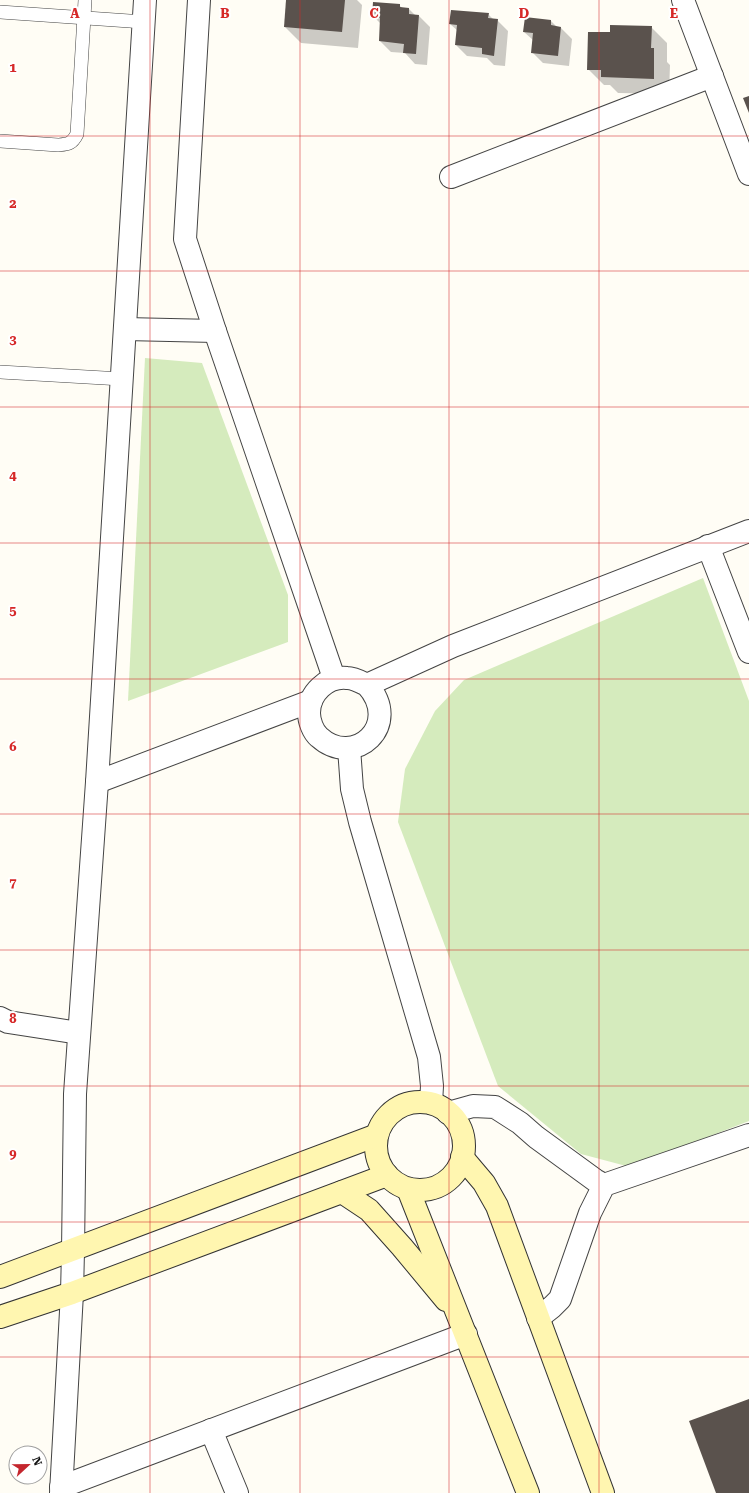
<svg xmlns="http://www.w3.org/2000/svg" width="749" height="1493" viewBox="0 0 749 1493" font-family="'Roboto Serif',serif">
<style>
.green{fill:#d5ebbd}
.shadow{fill:#0003}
.building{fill:#5a524d}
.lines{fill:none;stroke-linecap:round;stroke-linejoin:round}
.service-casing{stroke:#444;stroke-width:14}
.minor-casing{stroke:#444;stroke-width:24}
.tertiary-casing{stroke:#444;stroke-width:24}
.secondary-casing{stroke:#333;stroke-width:24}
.service{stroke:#fff;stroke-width:13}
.minor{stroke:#fff;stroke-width:22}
.tertiary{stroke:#fff;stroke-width:22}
.secondary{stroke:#fff6b0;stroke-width:22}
.grid{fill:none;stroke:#d62828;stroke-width:1;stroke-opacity:0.55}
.grid-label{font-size:13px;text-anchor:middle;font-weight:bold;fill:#d62828;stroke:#fff;stroke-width:4;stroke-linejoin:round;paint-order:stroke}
</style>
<rect width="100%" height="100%" fill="#fffdf5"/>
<g class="green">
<path d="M145,358L202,363L288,595V642L128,701Z"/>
<path d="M703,578L749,701V1121L630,1167L581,1154L498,1086L398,822L405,769L435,711L464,680Z"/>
</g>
<g class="shadow">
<path d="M287,0H357L362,5L358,48L301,43L285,27Z"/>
<path d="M399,5L402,8L409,9L415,15L419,16L430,27L427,65L415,64L405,53L391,52L380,41L381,24L373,16Z"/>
<path d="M488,14L494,20H497L508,31L505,66L494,65L487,58L467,56L456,45L458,31L450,24Z"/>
<path d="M551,21L557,27L561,28L572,39L569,66L543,63L532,52L533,40L524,32Z"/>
<path d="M651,27L667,43V62L670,65L669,94L618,93L610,85H604L588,69L611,33Z"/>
</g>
<g class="building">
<path d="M286,0H345L342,32L284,27Z"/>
<path d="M373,2L400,4V7L409,8V14L419,15L416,54L403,53L404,44L379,41L380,18L372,17Z"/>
<path d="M451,10L489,13L488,18L498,19L494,56L482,54V48L455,45L457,25L449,24Z"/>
<path d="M525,17L551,20V25L561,27L558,56L531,53L533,33L523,32Z"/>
<path d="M610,25L652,26L651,48H654V79L601,77V70H587L588,32H610Z"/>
<path d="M749,96V113L743,98Z"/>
<path d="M749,1399V1493H716L689,1421Z"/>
</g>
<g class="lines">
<g class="service-casing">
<g id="service">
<path d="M0,12L144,22"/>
<path d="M0,141L58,145C68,144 72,144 77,134L85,0"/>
<path d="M0,372L122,379"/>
</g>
</g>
<g class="minor-casing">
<g id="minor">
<path d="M683,0L749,174"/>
<path d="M451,177L712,76"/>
<path d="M125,329L215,331"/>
<path d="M708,546L749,652"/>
<path d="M97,782L311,701"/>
<path d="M0,1018L8,1022L79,1033"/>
<path d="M448,1113L473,1106L495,1107L520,1123L536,1137L595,1180L604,1185"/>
<path d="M73,1251L75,1094L97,782L145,0"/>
<path d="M538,1318L552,1307L560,1299L590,1213L604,1185L749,1135"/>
<path d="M211,1430L237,1493"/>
<path d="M61,1487L466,1334"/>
</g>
</g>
<g class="tertiary-casing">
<g id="tertiary">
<path d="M199,0L185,239L215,331L334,678"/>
<path d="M367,685C403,725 354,769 319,737C313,732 309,721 309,713C309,693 327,676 347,678C354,678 361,682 367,685L453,646L749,531"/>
<path d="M349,748L352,789L360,822L429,1057L432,1086L431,1103"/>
<path d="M61,1493L72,1293L73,1251"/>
</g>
</g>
<g class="secondary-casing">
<g id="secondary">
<circle cx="420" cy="1146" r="44"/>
<path d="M462,1157L484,1183L497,1206L603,1493"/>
<path d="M408,1189L528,1493"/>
<path d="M342,1192L369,1210L402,1247L446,1300"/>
<path d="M0,1277L377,1135"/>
<path d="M0,1317L72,1293L387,1175"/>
</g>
</g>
<use href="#service" class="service"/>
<use href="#minor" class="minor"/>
<use href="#tertiary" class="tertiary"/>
<use href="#secondary" class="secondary"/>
</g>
<path class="grid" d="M150,0V1493M300,0V1493M449,0V1493M599,0V1493M0,136H749M0,271H749M0,407H749M0,543H749M0,679H749M0,814H749M0,950H749M0,1086H749M0,1222H749M0,1357H749"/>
<g class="grid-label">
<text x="75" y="18">A</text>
<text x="225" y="18">B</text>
<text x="374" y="18">C</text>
<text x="524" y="18">D</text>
<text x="674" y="18">E</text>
<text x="13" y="72">1</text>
<text x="13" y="208">2</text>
<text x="13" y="344">3</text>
<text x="13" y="480">4</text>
<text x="13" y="615">5</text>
<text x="13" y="751">6</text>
<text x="13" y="887">7</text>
<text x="13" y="1023">8</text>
<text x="13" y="1158">9</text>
</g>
<g transform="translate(28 1465) rotate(68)"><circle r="19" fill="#ffffff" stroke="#a0a0a0"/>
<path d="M0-3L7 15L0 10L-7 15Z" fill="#c4262e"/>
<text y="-6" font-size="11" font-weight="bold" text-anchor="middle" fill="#111111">N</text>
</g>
</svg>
